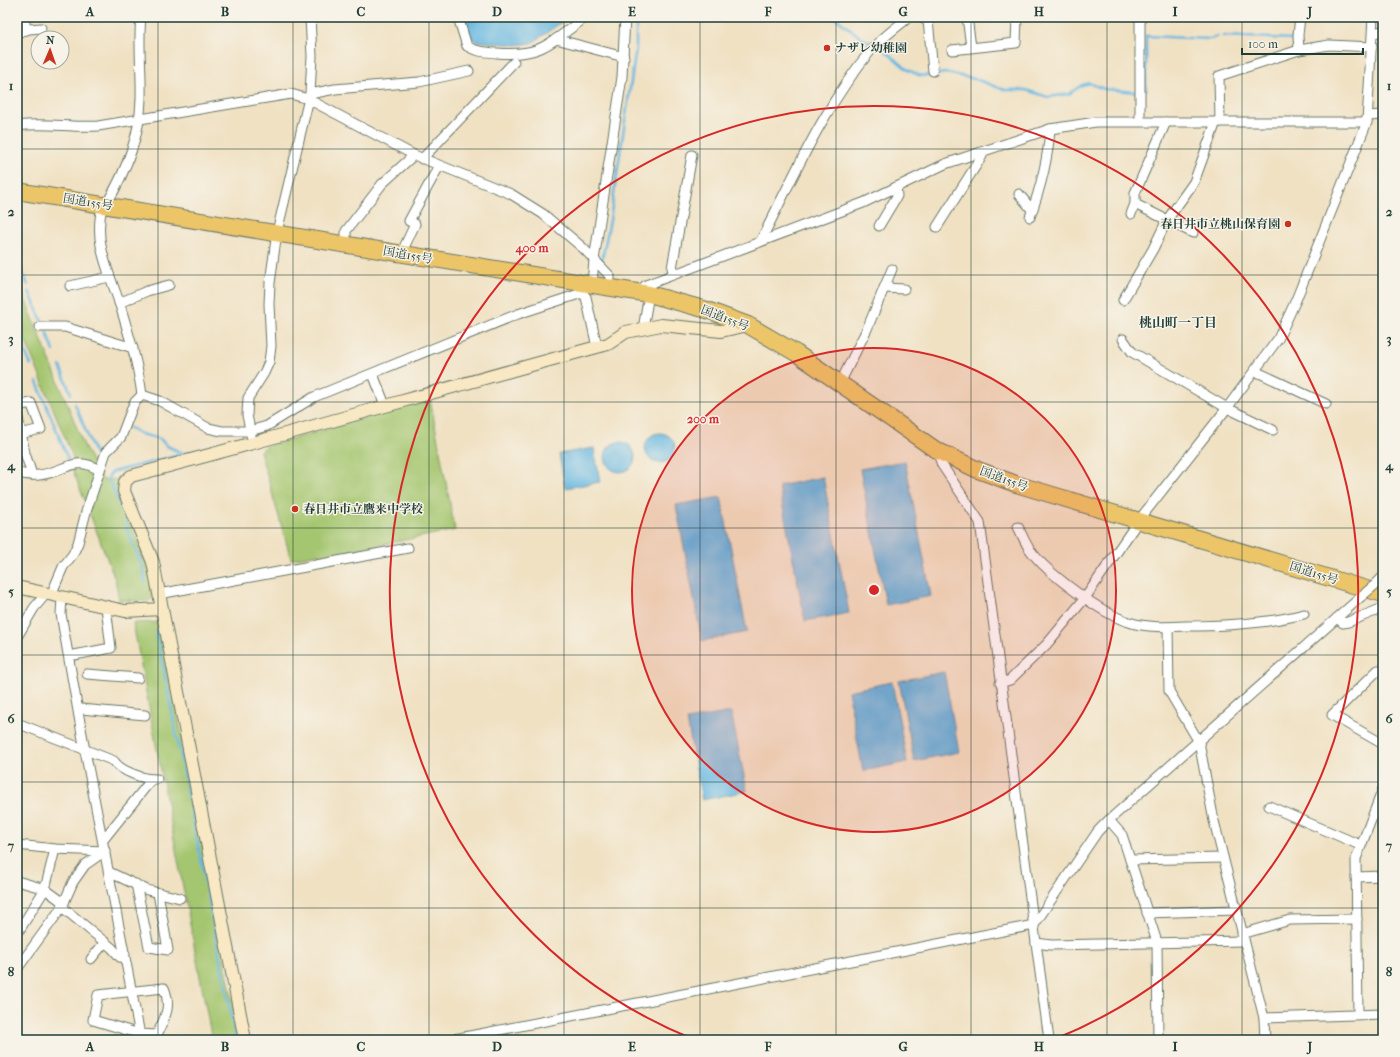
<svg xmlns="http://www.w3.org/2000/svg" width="1400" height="1057" viewBox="0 0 1400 1057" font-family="'IM FELL French Canon','Noto Serif JP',serif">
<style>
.green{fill:#a5c66f;stroke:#628252}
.water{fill:#66b7e1;stroke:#427a8a}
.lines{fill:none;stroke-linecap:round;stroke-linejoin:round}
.stream{stroke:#66b7e1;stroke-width:2.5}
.street-casing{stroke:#687666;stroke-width:11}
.secondary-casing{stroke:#687666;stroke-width:14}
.highway-casing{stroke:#687666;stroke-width:18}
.street{stroke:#fff;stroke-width:9}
.secondary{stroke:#f8e8c3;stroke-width:12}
.highway{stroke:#edc569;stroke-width:16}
.street-bridge-casing{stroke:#687666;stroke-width:11;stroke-linecap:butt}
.street-bridge{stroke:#fff;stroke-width:9}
.grid{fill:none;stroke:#1f3d34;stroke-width:1;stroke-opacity:0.55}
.ring{fill:none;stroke:#d62828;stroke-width:2}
.poi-dot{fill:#c8321e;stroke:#f7f3e8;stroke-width:1.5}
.labels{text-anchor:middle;stroke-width:3;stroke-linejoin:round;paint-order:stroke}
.poi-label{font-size:12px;font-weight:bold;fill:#1f3d34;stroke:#f7f3e8;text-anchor:start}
.street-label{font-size:12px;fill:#1f3d34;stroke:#f7f3e8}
.neighbourhood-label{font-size:13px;font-weight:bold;fill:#1f3d34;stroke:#f7f3e8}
.centre{fill:#d62828;stroke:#f7f3e8;stroke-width:2}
.ring-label{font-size:12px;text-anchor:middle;font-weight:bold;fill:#d62828;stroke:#f7f3e8;stroke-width:3;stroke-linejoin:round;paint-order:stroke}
.neatline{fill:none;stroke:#1f3d34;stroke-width:1.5}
.grid-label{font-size:13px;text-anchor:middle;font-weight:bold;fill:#1f3d34}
</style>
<rect width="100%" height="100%" fill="#f7f3e8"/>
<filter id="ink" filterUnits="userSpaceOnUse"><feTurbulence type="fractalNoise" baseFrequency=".025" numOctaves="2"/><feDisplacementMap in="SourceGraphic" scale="8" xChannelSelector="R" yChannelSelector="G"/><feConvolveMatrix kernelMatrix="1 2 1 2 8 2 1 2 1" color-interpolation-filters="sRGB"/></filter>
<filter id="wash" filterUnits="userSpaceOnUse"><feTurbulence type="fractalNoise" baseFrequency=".012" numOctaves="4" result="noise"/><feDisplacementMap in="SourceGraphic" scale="16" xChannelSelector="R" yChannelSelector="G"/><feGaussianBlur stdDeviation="0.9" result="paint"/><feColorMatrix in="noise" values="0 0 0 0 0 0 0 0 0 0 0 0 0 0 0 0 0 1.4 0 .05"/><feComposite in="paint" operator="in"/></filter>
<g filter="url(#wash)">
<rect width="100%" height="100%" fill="#f0e1c3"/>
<g class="green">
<path d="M17,279L85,448L103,480L119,479V491L154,583L151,584L153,598L149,601L119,600L115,579L72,468L74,460L17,320Z"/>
<path d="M430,399L455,530L320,557L319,554L291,559L260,451L267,446Z"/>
<path d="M160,622L240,1040H212L133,623Z"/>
</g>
<g class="water">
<path d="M465,17H569L532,43L516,45L475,41L471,38Z"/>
<circle cx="660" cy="448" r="15"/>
<circle cx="620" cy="457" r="15"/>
<path d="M594,448L600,482L565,488L559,454Z"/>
<path d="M905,461L931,596L886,605L860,469Z"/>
<path d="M823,477L849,613L805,621L779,486Z"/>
<path d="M721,497L747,632L702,641L676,505Z"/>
<path d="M944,672L959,752L914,761L899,681Z"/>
<path d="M892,682L907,762L863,771L848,691Z"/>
<path d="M731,712L747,791L702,800L687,720Z"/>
</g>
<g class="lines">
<g class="stream">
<path d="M834,17L863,39L873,43"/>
<path d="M1223,36L1293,39"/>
<path d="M881,47L908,70L921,76L946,73L975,79L1005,90H1026L1048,97L1069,94L1082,85L1089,83L1104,89L1136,92"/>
<path d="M1146,90V36L1211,39L1218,36"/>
<path d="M17,259L28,285"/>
<path d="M602,260L610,220L636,49V17"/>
<path d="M29,291L43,324"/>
<path d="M46,331L54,351"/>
<path d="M18,336L31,365"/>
<path d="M60,366L71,394"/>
<path d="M37,382L68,459"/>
<path d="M75,404L95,454L103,451"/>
<path d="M128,427L141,434L160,439L167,446L184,454"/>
<path d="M145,582L143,568L127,529V521L108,478L112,472L239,440"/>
<path d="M156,631L236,1040"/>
</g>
</g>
</g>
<g filter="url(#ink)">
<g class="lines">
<g class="street-casing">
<g id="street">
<path d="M24,17L26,30"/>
<path d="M458,17L467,46C476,52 486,52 497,53C542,57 551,42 586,17"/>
<path d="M923,17L925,20H928L933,71"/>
<path d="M967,17L971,47"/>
<path d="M1300,17L1298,35L1299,50L1329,45L1372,47"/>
<path d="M17,33L29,29L41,28"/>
<path d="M1373,33L1383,31"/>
<path d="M556,39L624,57"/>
<path d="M952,50L1016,43L1017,17"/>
<path d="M310,94L335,89L419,82L469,71"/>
<path d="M1368,116L1383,115"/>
<path d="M1140,121V17"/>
<path d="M1166,122L1135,193V204L1193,233"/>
<path d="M1220,122L1219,76L1299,50"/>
<path d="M17,126C44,122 71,128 98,126L291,94L308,99L414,155L511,194L543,214L583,248L610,276V287"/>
<path d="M422,159L514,62"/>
<path d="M1019,194L1032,210"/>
<path d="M106,205C125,173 140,137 141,99C142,72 138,44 141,17"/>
<path d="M1131,214L1135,204"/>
<path d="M1030,217C1041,187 1048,160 1050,129"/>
<path d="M879,226L897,196L896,187"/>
<path d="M937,227L982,156V152"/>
<path d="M760,242C794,176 824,106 872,49C883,37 897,27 909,17"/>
<path d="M346,244V231L382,184L414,155"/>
<path d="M401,254L415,224L409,221L439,166"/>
<path d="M674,274L672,268L692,155"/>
<path d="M592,284L594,260L622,77L625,17"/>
<path d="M70,286L109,277"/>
<path d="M884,288L904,289"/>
<path d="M638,292L646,285L863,203L945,164L1050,129L1096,122H1367"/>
<path d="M582,293L586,297L597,347"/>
<path d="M1123,300L1153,249L1167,220L1194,182L1216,122"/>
<path d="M119,303L147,291L169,285"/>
<path d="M40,327H65L133,348"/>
<path d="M643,329L649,294"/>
<path d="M1123,339L1132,352L1227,408L1273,430"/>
<path d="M1255,371L1326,404"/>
<path d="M373,374L385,405"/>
<path d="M840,383L867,329L892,269"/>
<path d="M142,395L160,401L208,428L222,431H250L267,426L314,397L518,314L582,293L583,283"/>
<path d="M17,406L31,403L41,429L20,434"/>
<path d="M17,413L25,453L32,475"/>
<path d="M251,435L247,415L248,398L264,373L269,362L271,346L269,304L270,283L277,232L310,94L312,56L310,17"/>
<path d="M937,451L942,465L980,522L1049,1040"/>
<path d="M17,473C24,474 32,476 39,475C63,473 75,454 99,470"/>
<path d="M1018,527C1022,534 1025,544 1031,551C1047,573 1102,614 1129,622C1146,628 1168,627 1186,626C1226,626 1265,624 1304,614"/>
<path d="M1376,584L1383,577"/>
<path d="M159,594L408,548"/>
<path d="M51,595L63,567L73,554L78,543L86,512L106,452L121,437L134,403L142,395C138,364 129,335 120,305C109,271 92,241 103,204"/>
<path d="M62,598L61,614L85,751L141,1040"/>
<path d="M1337,618L1343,623L1348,622L1383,608"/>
<path d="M1168,627L1169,691L1199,742L1214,821L1264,1018L1265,1040"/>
<path d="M17,637L34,608L46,594"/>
<path d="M69,656L111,648L106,607"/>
<path d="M1383,671L1378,670L1332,715L1383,744"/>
<path d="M87,674L138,678"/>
<path d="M1000,683L1010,680L1047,644L1085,598L1139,520L1227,408L1278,339L1296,300L1367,122L1373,17"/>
<path d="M81,709L145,715"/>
<path d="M17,723L114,761C120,771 145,780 157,779"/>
<path d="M1269,806L1360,845"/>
<path d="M1109,820L1122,835L1157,942L1158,1040"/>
<path d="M103,840L152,779"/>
<path d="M17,845L55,849L105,851"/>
<path d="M1130,860L1223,858"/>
<path d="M109,872L147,890L180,898"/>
<path d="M1356,877L1383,876"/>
<path d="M17,881L45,889L55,849"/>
<path d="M136,884L149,947L168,950L158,893"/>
<path d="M62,907L112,948L120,957L125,954"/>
<path d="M1147,913L1236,910"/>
<path d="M17,930L20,929L45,889L64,903"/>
<path d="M1242,934L1290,920L1357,919"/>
<path d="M1036,943L1051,945L1244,941"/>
<path d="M91,959L105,942"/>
<path d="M17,969L62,907L73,882L85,865L105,851"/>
<path d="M164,988C172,1007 165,1017 157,1035L140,1034L93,1020L98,995Z"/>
<path d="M1358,1014L1356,859L1383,789"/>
<path d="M1264,1018L1383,1014"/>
<path d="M17,1037L24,1040"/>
<path d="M449,1040L1034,925L1098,831L1109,820L1363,595"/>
</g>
</g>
<g class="secondary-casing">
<g id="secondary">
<path d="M17,587L125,611L162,609"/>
<path d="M245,1040L153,562L124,491L125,482L131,476C291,434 449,387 608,344L626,332L661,325L721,331L748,325"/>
</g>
</g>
<g class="highway-casing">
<path id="highway" d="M17,191L649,294L707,310L748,325L796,353L936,450L978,470L1016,484L1383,594"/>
</g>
<use href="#street" class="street"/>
<use href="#secondary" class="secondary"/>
<use href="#highway" class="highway"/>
<g class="street-bridge-casing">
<path id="street-bridge" d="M1363,595L1376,584"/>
</g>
<use href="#street-bridge" class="street-bridge"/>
</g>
</g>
<path class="grid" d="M158,17V1040M293,17V1040M429,17V1040M564,17V1040M700,17V1040M836,17V1040M971,17V1040M1107,17V1040M1242,17V1040M17,149H1383M17,275H1383M17,402H1383M17,528H1383M17,655H1383M17,782H1383M17,908H1383"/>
<circle cx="874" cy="590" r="242" fill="#d62828" fill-opacity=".12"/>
<g class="ring">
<circle cx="874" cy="590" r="242"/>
<path d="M693 1039A484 484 0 1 1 1055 1039"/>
</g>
<g class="poi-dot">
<circle cx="827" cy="48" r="4"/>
<circle cx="1288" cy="224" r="4"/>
<circle cx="295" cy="509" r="4"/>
</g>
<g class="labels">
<g class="poi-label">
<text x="835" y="52">ナザレ幼稚園</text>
<text x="1280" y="228" text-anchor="end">春日井市立桃山保育園</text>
<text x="303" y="513">春日井市立鷹来中学校</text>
</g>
<g class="street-label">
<text transform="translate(88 202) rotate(9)" y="4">国道155号</text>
<text transform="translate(408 255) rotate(10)" y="4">国道155号</text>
<text transform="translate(725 318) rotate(21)" y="4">国道155号</text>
<text transform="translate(1004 479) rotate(20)" y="4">国道155号</text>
<text transform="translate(1314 573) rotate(17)" y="4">国道155号</text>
</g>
<g class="neighbourhood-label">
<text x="1178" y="327">桃山町一丁目</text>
</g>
</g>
<circle cx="874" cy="590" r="6" class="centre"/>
<g class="ring-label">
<text x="532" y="252">400 m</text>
<text x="703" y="423">200 m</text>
</g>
<rect width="1400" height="1057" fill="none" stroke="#f7f3e8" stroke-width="44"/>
<g transform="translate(50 50) rotate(2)"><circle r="19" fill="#f7f3e8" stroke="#a1aaa0"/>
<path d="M0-3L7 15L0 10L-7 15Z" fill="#c8321e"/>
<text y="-6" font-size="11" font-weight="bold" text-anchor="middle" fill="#1f3d34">N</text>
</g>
<path d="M1242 48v6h121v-6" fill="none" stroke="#1f3d34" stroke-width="2"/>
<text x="1248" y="48" font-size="12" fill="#1f3d34" stroke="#f7f3e8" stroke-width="3" paint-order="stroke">100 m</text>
<rect x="22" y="22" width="1356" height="1013" class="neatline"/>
<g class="grid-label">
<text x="90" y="16">A</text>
<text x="225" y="16">B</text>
<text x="361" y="16">C</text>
<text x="497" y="16">D</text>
<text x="632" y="16">E</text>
<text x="768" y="16">F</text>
<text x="903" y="16">G</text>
<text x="1039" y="16">H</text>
<text x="1175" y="16">I</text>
<text x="1310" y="16">J</text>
<text x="11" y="90">1</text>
<text x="1389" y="90">1</text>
<text x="11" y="216">2</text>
<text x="1389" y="216">2</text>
<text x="11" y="343">3</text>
<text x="1389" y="343">3</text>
<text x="11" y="470">4</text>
<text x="1389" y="470">4</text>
<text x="11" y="596">5</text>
<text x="1389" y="596">5</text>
<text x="11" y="723">6</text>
<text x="1389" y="723">6</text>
<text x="11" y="850">7</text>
<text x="1389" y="850">7</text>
<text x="11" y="976">8</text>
<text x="1389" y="976">8</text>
<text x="90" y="1051">A</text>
<text x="225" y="1051">B</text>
<text x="361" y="1051">C</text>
<text x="497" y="1051">D</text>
<text x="632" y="1051">E</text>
<text x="768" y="1051">F</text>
<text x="903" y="1051">G</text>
<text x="1039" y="1051">H</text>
<text x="1175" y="1051">I</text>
<text x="1310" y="1051">J</text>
</g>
</svg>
